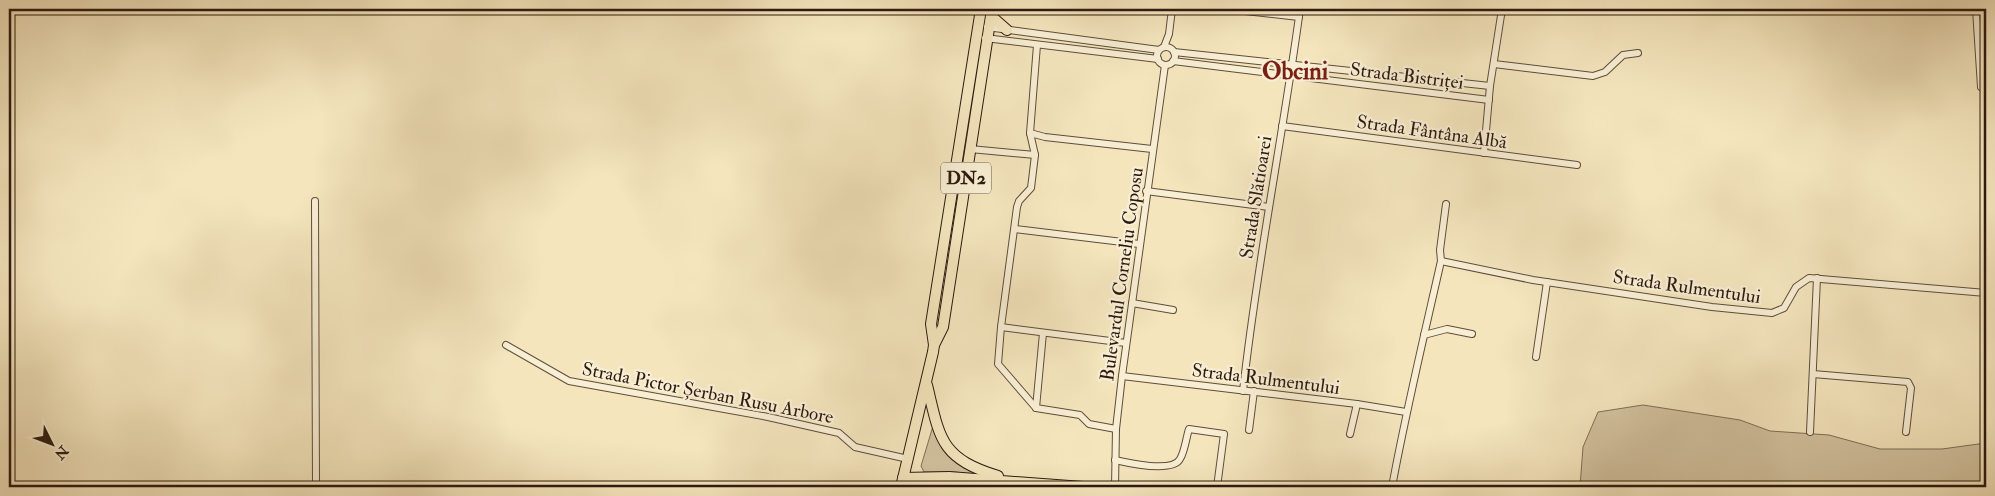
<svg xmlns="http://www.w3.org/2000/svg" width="1995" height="496" viewBox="0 0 1995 496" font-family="'IM FELL Double Pica',serif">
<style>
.green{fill:#d2c29f;stroke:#7f6e57}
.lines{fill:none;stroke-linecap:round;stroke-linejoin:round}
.street-casing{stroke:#5e4d3a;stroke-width:8}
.primary-casing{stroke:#2c1a0f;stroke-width:12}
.street{stroke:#f8eed4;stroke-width:6}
.primary{stroke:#f4e5bd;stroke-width:10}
.labels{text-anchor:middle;stroke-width:4.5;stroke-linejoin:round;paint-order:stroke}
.shield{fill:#f8eed4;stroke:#695a4a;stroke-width:1}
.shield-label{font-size:18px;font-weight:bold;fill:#2c1a0f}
.street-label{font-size:19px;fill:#2c1a0f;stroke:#f8eed4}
.district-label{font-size:24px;font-weight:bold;fill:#7a1f14;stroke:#f8eed4}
</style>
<rect width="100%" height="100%" fill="#f4e5bd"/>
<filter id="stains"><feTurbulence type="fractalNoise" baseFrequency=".004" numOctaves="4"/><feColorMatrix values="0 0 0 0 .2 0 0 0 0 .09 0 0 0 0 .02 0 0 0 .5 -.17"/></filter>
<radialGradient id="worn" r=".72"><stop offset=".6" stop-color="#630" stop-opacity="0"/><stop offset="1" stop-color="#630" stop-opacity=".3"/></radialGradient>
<g class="green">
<path d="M1643,405L1740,420L1770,431L1829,435L1880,449H1942L1986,443V487H1580L1583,447L1598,412Z"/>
<path d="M933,426C943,459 958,461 986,476L955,472H924L921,466Z"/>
<path d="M926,480L1039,487H914L917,483Z"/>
</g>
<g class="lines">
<g class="street-casing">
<g id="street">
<path d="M1227,9L1299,17"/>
<path d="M1976,9L1981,87"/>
<path d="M987,27L1159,50"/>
<path d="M985,38L1158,59"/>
<path d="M1037,45L1030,133L1035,155L1031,188L1019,201L1017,207L1001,327L998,364L1036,408L1080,415L1089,424L1116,429"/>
<circle cx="1166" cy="56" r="9"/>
<path d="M1164,47L1169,34L1172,9"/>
<path d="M1174,52L1490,86"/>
<path d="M1173,61L1489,100"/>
<path d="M1494,64L1593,76L1605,72L1623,55L1638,53"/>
<path d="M1282,126L1577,165"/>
<path d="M1030,133L1045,137L1152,149"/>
<path d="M970,149L1035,155"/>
<path d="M1484,153L1490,86L1502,9"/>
<path d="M1146,191L1269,207"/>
<path d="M315,201L316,487"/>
<path d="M1015,229L1139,244"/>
<path d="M1441,261L1533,280L1712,307L1772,313L1784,308L1796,287L1809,278L1986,293"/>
<path d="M1132,303L1173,310"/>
<path d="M1001,327L1126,343"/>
<path d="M1424,335L1447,329L1472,334"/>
<path d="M506,345L569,381L768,417L839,433L855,447L908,459"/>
<path d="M1536,357L1547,282"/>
<path d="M1813,374L1908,382L1911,388L1906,432"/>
<path d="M1122,376L1357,404L1406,412"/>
<path d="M1243,391C1257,262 1283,136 1300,9"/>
<path d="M1036,408L1043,333"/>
<path d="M1249,430L1254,391"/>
<path d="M1810,432L1817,278"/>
<path d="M1350,434L1357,404"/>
<path d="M1115,460C1128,463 1173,473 1180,459C1185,451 1186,438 1189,429L1224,434L1217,487"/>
<path d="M1115,487L1116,429L1122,376L1165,65"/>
<path d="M1392,487C1406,411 1424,336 1441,261L1440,250L1446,204"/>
</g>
</g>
<g class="primary-casing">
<g id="primary">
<path d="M991,16L1007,30"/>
<path d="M934,345L943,327L992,9"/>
<path d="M927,385C940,439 940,458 998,476"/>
<path d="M903,478L949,477L1083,487"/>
<path d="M901,487L933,352L934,345L931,324L981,9"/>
<path d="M1112,487H1123"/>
</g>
</g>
<use href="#street" class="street"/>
<use href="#primary" class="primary"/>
</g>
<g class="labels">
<rect class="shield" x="941" y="162.5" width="50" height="31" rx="4"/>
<g class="shield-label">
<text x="966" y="184">DN2</text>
</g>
<g class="street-label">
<text transform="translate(1407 75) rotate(7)" y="7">Strada Bistriței</text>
<text transform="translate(1432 131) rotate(8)" y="7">Strada Fântâna Albă</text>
<text transform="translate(1255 197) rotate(-81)" y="7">Strada Slătioarei</text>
<text transform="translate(1121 274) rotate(-82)" y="7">Bulevardul Corneliu Coposu</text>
<text transform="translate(1687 286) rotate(8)" y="7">Strada Rulmentului</text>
<text transform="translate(1266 378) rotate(7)" y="7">Strada Rulmentului</text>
<text transform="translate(708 392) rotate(11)" y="7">Strada Pictor Șerban Rusu Arbore</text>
</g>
<g class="district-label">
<text x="1295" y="79">Obcini</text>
</g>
</g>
<rect width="1995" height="496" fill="none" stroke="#f4e5bd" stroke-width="30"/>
<rect x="10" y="10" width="1975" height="476" fill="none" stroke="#2c1a0f" stroke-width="2.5"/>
<rect x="15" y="15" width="1965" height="466" fill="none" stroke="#2c1a0f"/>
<g transform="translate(52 444) rotate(132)" stroke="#f8eed4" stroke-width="4" paint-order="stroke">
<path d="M0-4L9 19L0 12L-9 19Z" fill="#2c1a0f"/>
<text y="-8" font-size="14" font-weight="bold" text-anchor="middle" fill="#2c1a0f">N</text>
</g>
<rect width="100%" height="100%" filter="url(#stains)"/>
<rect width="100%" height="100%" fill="url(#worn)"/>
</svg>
